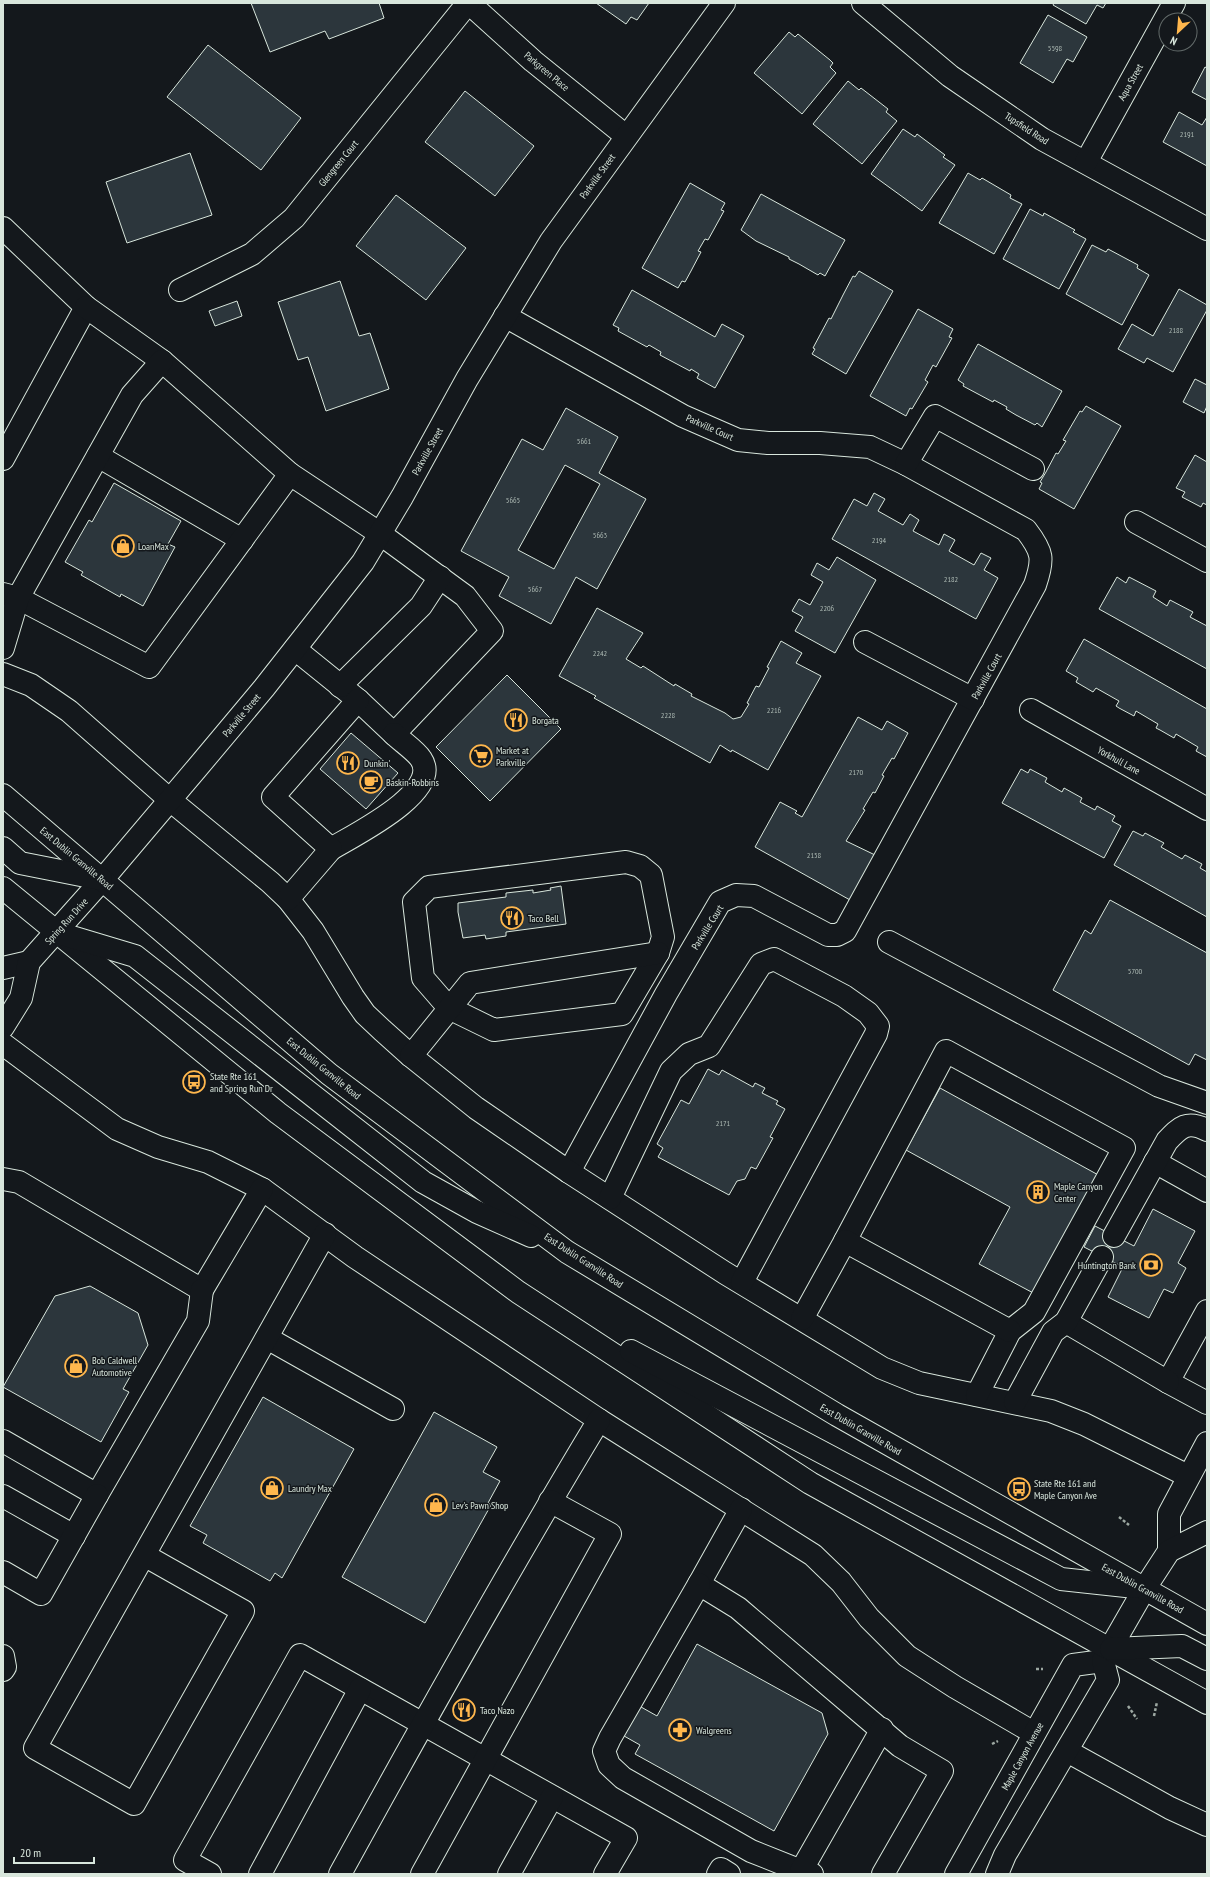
<svg xmlns="http://www.w3.org/2000/svg" width="1210" height="1877" viewBox="0 0 1210 1877" font-family="'PT Sans Narrow',sans-serif">
<style>
.building{fill:#2c363c;stroke:#d8e6dc;fill-rule:evenodd}
.lines{fill:none;stroke-linecap:round;stroke-linejoin:round}
.minor-casing{stroke:#d8e6dc;stroke-width:24}
.major-casing{stroke:#d8e6dc;stroke-width:24}
.path{stroke:#9da8a2;stroke-width:2.5;stroke-dasharray:3 2;stroke-linecap:butt}
.minor{stroke:#14181c;stroke-width:22}
.major{stroke:#14181c;stroke-width:22}
.labels{text-anchor:middle;stroke-width:3;stroke-linejoin:round;paint-order:stroke}
.number-label{font-size:8px;fill:#adbab4}
.street-label{font-size:10px;fill:#d8e6dc;stroke:#14181c}
.poi-label{font-size:10px;fill:#d8e6dc;stroke:#14181c;text-anchor:start}
</style>
<rect width="100%" height="100%" fill="#14181c"/>
<g class="building">
<path d="M251,3H379L384,18L329,39L325,31L270,52Z"/>
<path d="M596,3H649L637,20L631,17L626,24Z"/>
<path d="M1054,3H1106L1103,8L1097,5L1086,24L1053,5Z"/>
<path d="M1048,15L1087,37L1073,62L1067,59L1053,83L1020,63Z"/>
<path d="M789,32L795,37L798,34L830,60L833,63L830,67L836,73L802,114L754,73Z"/>
<path d="M208,45L301,118L261,170L167,97Z"/>
<path d="M1205,67L1207,68V100L1192,92Z"/>
<path d="M848,81L859,90L861,88L888,109L886,112L897,121L862,164L813,124Z"/>
<path d="M465,91L534,146L495,196L425,142Z"/>
<path d="M1179,112L1202,125L1207,117V166L1163,142Z"/>
<path d="M903,129L915,137L917,134L945,155L943,157L955,165L922,211L871,174Z"/>
<path d="M190,153L212,215L127,243L106,182Z"/>
<path d="M968,173L980,180L982,178L1011,195L1010,198L1022,204L994,254L939,223Z"/>
<path d="M690,183L725,203L721,210L724,211L708,240L705,239L698,251L701,252L691,271L685,282L682,281L678,288L642,268Z"/>
<path d="M761,194L845,240L825,276L820,273L818,275L799,264L789,259V257L756,241L741,230Z"/>
<path d="M396,195L466,248L426,300L356,246Z"/>
<path d="M1030,209L1043,216L1044,213L1075,230L1073,232L1086,239L1059,289L1003,259Z"/>
<path d="M1092,245L1106,252L1108,249L1138,265L1137,268L1149,275L1122,325L1066,294Z"/>
<path d="M859,271L893,291L846,374L812,354L815,349L813,348L829,318L831,319L843,295L853,276L855,277Z"/>
<path d="M340,281L359,336L370,333L389,389L326,411L308,357L298,360L278,302Z"/>
<path d="M1179,289L1207,305V310L1173,372L1147,358L1144,363L1118,349L1132,324L1153,336Z"/>
<path d="M632,290L715,337L722,324L744,336L715,388L697,378L699,374L691,369L690,371L660,355L661,352L649,345L647,347L618,331L619,328L613,325Z"/>
<path d="M237,301L242,316L215,326L209,311Z"/>
<path d="M918,309L953,329L949,337L952,338L936,367L933,365L925,380L928,382L912,409L910,408L906,416L870,396Z"/>
<path d="M978,344L1062,391L1042,427L1037,423L1035,425L1016,415L1006,409L1007,407L994,400L993,402L963,386L964,384L958,380Z"/>
<path d="M1195,379L1207,385V406L1204,413L1183,402Z"/>
<path d="M1086,406L1121,426L1074,509L1039,489L1042,483L1040,482L1046,472L1056,453L1058,454L1066,441L1063,440L1080,411L1082,412Z"/>
<path d="M566,408L618,437L599,473L646,499L597,589L576,577L551,624L499,596L509,577L461,551L522,439L543,450ZM565,465L600,484L554,569L518,550Z"/>
<path d="M1195,455L1207,462V505L1203,503L1201,507L1182,497L1185,492L1176,488Z"/>
<path d="M114,483L181,521L168,544L175,547L143,606L121,594L120,597L81,575L83,572L65,562L89,520L92,522Z"/>
<path d="M874,493L885,499L878,511L903,525L910,514L919,520L913,531L939,545L944,534L955,540L949,551L974,565L981,553L991,558L984,570L998,578L976,619L832,539L854,499L867,506Z"/>
<path d="M837,557L876,580L835,653L795,631L803,617L792,611L799,599L810,605L823,582L811,575L817,563L829,570Z"/>
<path d="M1117,577L1126,583L1129,577L1156,591L1153,597L1167,606L1170,600L1193,612L1190,617L1207,626V669L1099,609Z"/>
<path d="M597,608L643,633L626,659L641,668L643,666L674,686L675,684L692,694L691,696L725,713L733,719L741,717L749,704L747,703L756,686L759,687L769,668L767,667L781,641L802,653L796,663L821,676L768,770L732,750L731,752L720,745L710,763L594,698L596,696L559,676Z"/>
<path d="M1084,639L1207,709V757L1196,751L1198,747L1176,734L1174,738L1160,730L1156,728L1158,724L1136,711L1134,716L1119,708L1116,706L1119,701L1096,688L1093,692L1076,682L1078,678L1066,671Z"/>
<path d="M507,675L561,729L490,801L436,747Z"/>
<path d="M858,717L882,730L887,721L908,733L894,759L892,758L882,775L884,776L875,793L873,792L863,809L865,810L846,841L875,855L850,900L755,847L780,802L797,811L795,813L802,817Z"/>
<path d="M351,733L398,773L366,809L320,769Z"/>
<path d="M1021,769L1028,773L1030,769L1047,778L1045,782L1062,792L1064,788L1082,798L1080,802L1095,810L1097,806L1115,816L1112,821L1121,826L1104,858L1002,803Z"/>
<path d="M1133,831L1143,836L1145,833L1164,843L1161,847L1182,859L1185,855L1202,864L1200,868L1207,872V917L1114,865Z"/>
<path d="M561,886L566,924L506,932V936L486,939L485,935L463,938L458,912V903L506,897V893L533,890V893L551,890L550,888Z"/>
<path d="M1110,900L1207,953V1060L1195,1054L1189,1065L1053,990L1085,930L1091,934Z"/>
<path d="M708,1069L719,1075L722,1070L753,1087L755,1083L765,1088L762,1093L778,1101L776,1104L785,1109L770,1137L773,1138L756,1169L751,1167L745,1179L737,1181L729,1195L658,1157L663,1148L657,1144L681,1100L689,1104Z"/>
<path d="M940,1088L1102,1177L1037,1295L979,1264L1010,1207L906,1150Z"/>
<path d="M1153,1209L1195,1231L1178,1263L1186,1268L1173,1293L1164,1289L1149,1318L1108,1297L1123,1267L1084,1247L1095,1226L1134,1246Z"/>
<path d="M90,1286L138,1313L148,1345L123,1389L129,1392L101,1442L3,1387L55,1296Z"/>
<path d="M263,1397L354,1449L282,1578L275,1573L270,1581L203,1543L207,1535L190,1526Z"/>
<path d="M434,1412L497,1447L483,1472L500,1481L488,1503L491,1505L425,1623L342,1577Z"/>
<path d="M697,1644L822,1713L828,1734L774,1831L635,1754L640,1745L617,1732L634,1703L657,1716Z"/>
</g>
<g class="lines">
<g class="minor-casing">
<g id="minor">
<path d="M469,3L533,61L626,136"/>
<path d="M863,3L950,76L1042,139L1207,229"/>
<path d="M1086,162L1174,3"/>
<path d="M3,228L86,307L3,459"/>
<path d="M180,290L252,254L294,218L468,3"/>
<path d="M505,316L683,416L738,440L768,443H820L870,447L906,464L1026,530C1043,552 1044,559 1035,585L845,931L837,935H828L754,896L736,895L720,902L666,994L569,1172"/>
<path d="M98,456L242,540"/>
<path d="M906,464L935,416L1033,469"/>
<path d="M290,474L379,533L465,596L492,631L394,734L358,700L295,649"/>
<path d="M1136,522L1207,561"/>
<path d="M3,594L18,598L149,667L290,474L162,361L86,307"/>
<path d="M865,642L973,699"/>
<path d="M3,648L18,598L132,395L162,361"/>
<path d="M3,674L31,685L69,711L170,800L270,882L288,899L313,931L353,997L365,1014L382,1030L411,1056L476,1108L569,1172L725,1273L882,1368L919,1383L1051,1411L1084,1424L1188,1476"/>
<path d="M340,686L421,606L440,577"/>
<path d="M1031,710L1207,809"/>
<path d="M331,849C352,836 443,792 421,759C416,751 401,741 394,734"/>
<path d="M626,862L640,866L651,875L663,937L658,953L622,1014L494,1030L449,1008L423,978L414,902L429,887Z"/>
<path d="M288,899L331,849L273,797L358,700"/>
<path d="M889,942L1159,1086L1207,1103"/>
<path d="M3,968L29,962"/>
<path d="M3,1027L21,998L29,962L103,879L197,768L264,688L363,562L402,497L467,379L551,241L724,3"/>
<path d="M3,1044L117,1129L158,1147L208,1162L262,1189L355,1257L599,1420L813,1555L841,1582L869,1618L907,1656L955,1687L1034,1733"/>
<path d="M411,1056L470,983L658,953"/>
<path d="M1155,1162L1207,1191"/>
<path d="M3,1179L19,1182L202,1290L262,1189"/>
<path d="M610,1198L671,1071L689,1054L709,1046L761,964L774,959L844,996L868,1013L878,1026L876,1034L742,1282"/>
<path d="M1114,1236L1167,1141C1180,1127 1187,1120 1207,1130"/>
<path d="M845,1241L946,1051L1124,1148L1034,1312L1010,1331L977,1395"/>
<path d="M1207,1311L1168,1382L1207,1403"/>
<path d="M802,1319L845,1241L1010,1331"/>
<path d="M1066,1322L1168,1382"/>
<path d="M267,1338L393,1409"/>
<path d="M1015,1402L1053,1332L1066,1322L1102,1257"/>
<path d="M3,1441L97,1495L198,1321L202,1290"/>
<path d="M3,1496L74,1536"/>
<path d="M741,1509L699,1584L738,1608L900,1746L942,1771L883,1874"/>
<path d="M1169,1551V1514L1207,1443"/>
<path d="M144,1555L243,1611L134,1804L35,1748L325,1234"/>
<path d="M3,1572L41,1594L97,1495"/>
<path d="M699,1584L610,1738L604,1751L609,1765L623,1778L751,1851L801,1871"/>
<path d="M3,1656L5,1667L3,1670"/>
<path d="M1067,1751L1170,1808L1207,1825"/>
<path d="M210,1874L185,1860L300,1655L626,1838L605,1874"/>
<path d="M260,1874L360,1689"/>
<path d="M340,1874C424,1721 509,1569 599,1420"/>
<path d="M422,1874L610,1534L550,1501"/>
<path d="M509,1874L552,1797"/>
<path d="M718,1874L721,1869L729,1874"/>
<path d="M812,1874L801,1871L882,1729"/>
<path d="M956,1874L1073,1665L1103,1661"/>
<path d="M997,1874L1005,1855L1108,1680L1103,1661L1145,1588L1169,1551L1207,1532"/>
</g>
</g>
<g class="major-casing">
<g id="major">
<path d="M3,795L329,1074L567,1252L837,1415L1207,1624"/>
<path d="M3,848L20,863L101,879"/>
<path d="M3,888L278,1113L518,1292L810,1483L1207,1703"/>
<path d="M65,935L135,956L423,1182L477,1212L531,1236"/>
<path d="M631,1351L1061,1579L1135,1587"/>
<path d="M1111,1649L1182,1646L1207,1659"/>
</g>
</g>
<g class="path">
<path d="M1119,1517L1129,1525"/>
<path d="M1036,1669H1043"/>
<path d="M1128,1706L1137,1719"/>
<path d="M1154,1716L1157,1702"/>
<path d="M992,1744L998,1741"/>
</g>
<use href="#minor" class="minor"/>
<use href="#major" class="major"/>
</g>
<defs>
<g id="shop-ring" transform="scale(1.15)"><circle r="9.5" fill="#14181c" stroke="#ffb74d" stroke-width="1.5"/><path d="M-5-2.5h2.3a2.7 3.5 0 0 1 5.4 0H5L5.5 6h-11ZM-1.5-2.5h3a1.5 2.3 0 0 0-3 0Z" fill="#ffb74d"/></g>
<g id="restaurant-ring" transform="scale(1.15)"><circle r="9.5" fill="#14181c" stroke="#ffb74d" stroke-width="1.5"/><path d="M-5-6h1v4h1v-4h1v4h1v-4h1v5L-1.5 .5V6h-2V.5L-5-1ZM5-6V6H3V1.5H1.5Q1.5-4 5-6Z" fill="#ffb74d"/></g>
<g id="supermarket-ring" transform="scale(1.15)"><circle r="9.5" fill="#14181c" stroke="#ffb74d" stroke-width="1.5"/><path d="M-6-5.5h2.5l.6 2H6L4.5 2H-2.5L-4.4-4H-6ZM-1.5 3.2a1.3 1.3 0 1 0 .1 0ZM3 3.2a1.3 1.3 0 1 0 .1 0Z" fill="#ffb74d"/></g>
<g id="cafe-ring" transform="scale(1.15)"><circle r="9.5" fill="#14181c" stroke="#ffb74d" stroke-width="1.5"/><path d="M-5.5-4.5H6V0H3Q3 3.5 0 3.5H-2.5Q-5.5 3.5-5.5 0ZM3-3.2v2h1.7v-2ZM-6 4.5H4V6H-6Z" fill="#ffb74d"/></g>
<g id="bus-ring" transform="scale(1.15)"><circle r="9.5" fill="#14181c" stroke="#ffb74d" stroke-width="1.5"/><path d="M-5-6H5V4H4V6H2V4H-2V6H-4V4H-5ZM-3.5-4V0h7V-4ZM-3.5 1.2v1.5H-2V1.2ZM2 1.2v1.5H3.5V1.2Z" fill="#ffb74d"/></g>
<g id="building-ring" transform="scale(1.15)"><circle r="9.5" fill="#14181c" stroke="#ffb74d" stroke-width="1.5"/><path d="M-4-6H4V6H1V3H-1V6H-4ZM-2.5-4.3h1.7v1.8h-1.7ZM.8-4.3h1.7v1.8H.8ZM-2.5-1h1.7V.8h-1.7ZM.8-1h1.7V.8H.8Z" fill="#ffb74d"/></g>
<g id="bank-ring" transform="scale(1.15)"><circle r="9.5" fill="#14181c" stroke="#ffb74d" stroke-width="1.5"/><path d="M-6-4H6V4H-6ZM0-2.3a2.3 2.3 0 1 0 0 4.6a2.3 2.3 0 1 0 0-4.6Z" fill="#ffb74d"/></g>
<g id="pharmacy-ring" transform="scale(1.15)"><circle r="9.5" fill="#14181c" stroke="#ffb74d" stroke-width="1.5"/><path d="M-2-6h4v4h4v4h-4v4h-4v-4h-4v-4h4Z" fill="#ffb74d"/></g>
</defs>
<g fill-rule="evenodd">
<use href="#shop-ring" x="123" y="546"/>
<use href="#restaurant-ring" x="516" y="720"/>
<use href="#supermarket-ring" x="481" y="756"/>
<use href="#restaurant-ring" x="348" y="763"/>
<use href="#cafe-ring" x="371" y="782"/>
<use href="#restaurant-ring" x="512" y="918"/>
<use href="#bus-ring" x="194" y="1082"/>
<use href="#building-ring" x="1038" y="1192"/>
<use href="#bank-ring" x="1151" y="1265"/>
<use href="#shop-ring" x="76" y="1366"/>
<use href="#shop-ring" x="272" y="1488"/>
<use href="#bus-ring" x="1019" y="1489"/>
<use href="#shop-ring" x="436" y="1505"/>
<use href="#restaurant-ring" x="464" y="1710"/>
<use href="#pharmacy-ring" x="680" y="1730"/>
</g>
<g class="labels">
<g class="number-label">
<text x="1055" y="51">5598</text>
<text x="1187" y="137">2191</text>
<text x="1176" y="333">2188</text>
<text x="584" y="444">5661</text>
<text x="513" y="503">5665</text>
<text x="600" y="538">5663</text>
<text x="879" y="543">2194</text>
<text x="951" y="582">2182</text>
<text x="535" y="592">5667</text>
<text x="827" y="611">2206</text>
<text x="600" y="656">2242</text>
<text x="774" y="713">2216</text>
<text x="668" y="718">2228</text>
<text x="856" y="775">2170</text>
<text x="814" y="858">2158</text>
<text x="1135" y="974">5700</text>
<text x="723" y="1126">2171</text>
</g>
<g class="street-label">
<text transform="translate(547 71) rotate(40)" y="4">Parkgreen Place</text>
<text transform="translate(1130 82) rotate(-61)" y="4">Aqua Street</text>
<text transform="translate(1027 128) rotate(33)" y="4">Tupsfield Road</text>
<text transform="translate(338 163) rotate(-51)" y="4">Glengreen Court</text>
<text transform="translate(597 176) rotate(-54)" y="4">Parkville Street</text>
<text transform="translate(710 427) rotate(24)" y="4">Parkville Court</text>
<text transform="translate(427 451) rotate(-61)" y="4">Parkville Street</text>
<text transform="translate(986 676) rotate(-61)" y="4">Parkville Court</text>
<text transform="translate(241 715) rotate(-50)" y="4">Parkville Street</text>
<text transform="translate(1119 760) rotate(29)" y="4">Yorkhull Lane</text>
<text transform="translate(77 858) rotate(40)" y="4">East Dublin Granville Road</text>
<text transform="translate(66 921) rotate(-48)" y="4">Spring Run Drive</text>
<text transform="translate(707 927) rotate(-58)" y="4">Parkville Court</text>
<text transform="translate(324 1068) rotate(39)" y="4">East Dublin Granville Road</text>
<text transform="translate(584 1260) rotate(33)" y="4">East Dublin Granville Road</text>
<text transform="translate(861 1429) rotate(30)" y="4">East Dublin Granville Road</text>
<text transform="translate(1143 1588) rotate(29)" y="4">East Dublin Granville Road</text>
<text transform="translate(1022 1756) rotate(-61)" y="4">Maple Canyon Avenue</text>
</g>
<g class="poi-label">
<text x="138" y="550">LoanMax</text>
<text x="532" y="724">Borgata</text>
<text x="496" y="754">Market at<tspan x="496" dy="12">Parkville</tspan></text>
<text x="364" y="767">Dunkin'</text>
<text x="386" y="786">Baskin-Robbins</text>
<text x="528" y="922">Taco Bell</text>
<text x="210" y="1080">State Rte 161<tspan x="210" dy="12">and Spring Run Dr</tspan></text>
<text x="1054" y="1190">Maple Canyon<tspan x="1054" dy="12">Center</tspan></text>
<text x="1136" y="1269" text-anchor="end">Huntington Bank</text>
<text x="92" y="1364">Bob Caldwell<tspan x="92" dy="12">Automotive</tspan></text>
<text x="1034" y="1487">State Rte 161 and<tspan x="1034" dy="12">Maple Canyon Ave</tspan></text>
<text x="288" y="1492">Laundry Max</text>
<text x="452" y="1509">Lev's Pawn Shop</text>
<text x="480" y="1714">Taco Nazo</text>
<text x="696" y="1734">Walgreens</text>
</g>
</g>
<rect width="1210" height="1877" fill="none" stroke="#d8e6dc" stroke-width="8"/>
<g transform="translate(1178 32) rotate(206)"><circle r="19" fill="#14181c" stroke="#626a69"/>
<path d="M0-3L7 15L0 10L-7 15Z" fill="#ffb74d"/>
<text y="-6" font-size="11" font-weight="bold" text-anchor="middle" fill="#d8e6dc">N</text>
</g>
<path d="M14 1857v6h80v-6" fill="none" stroke="#d8e6dc" stroke-width="2"/>
<text x="20" y="1857" font-size="12" fill="#d8e6dc" stroke="#14181c" stroke-width="3" paint-order="stroke">20 m</text>
</svg>
